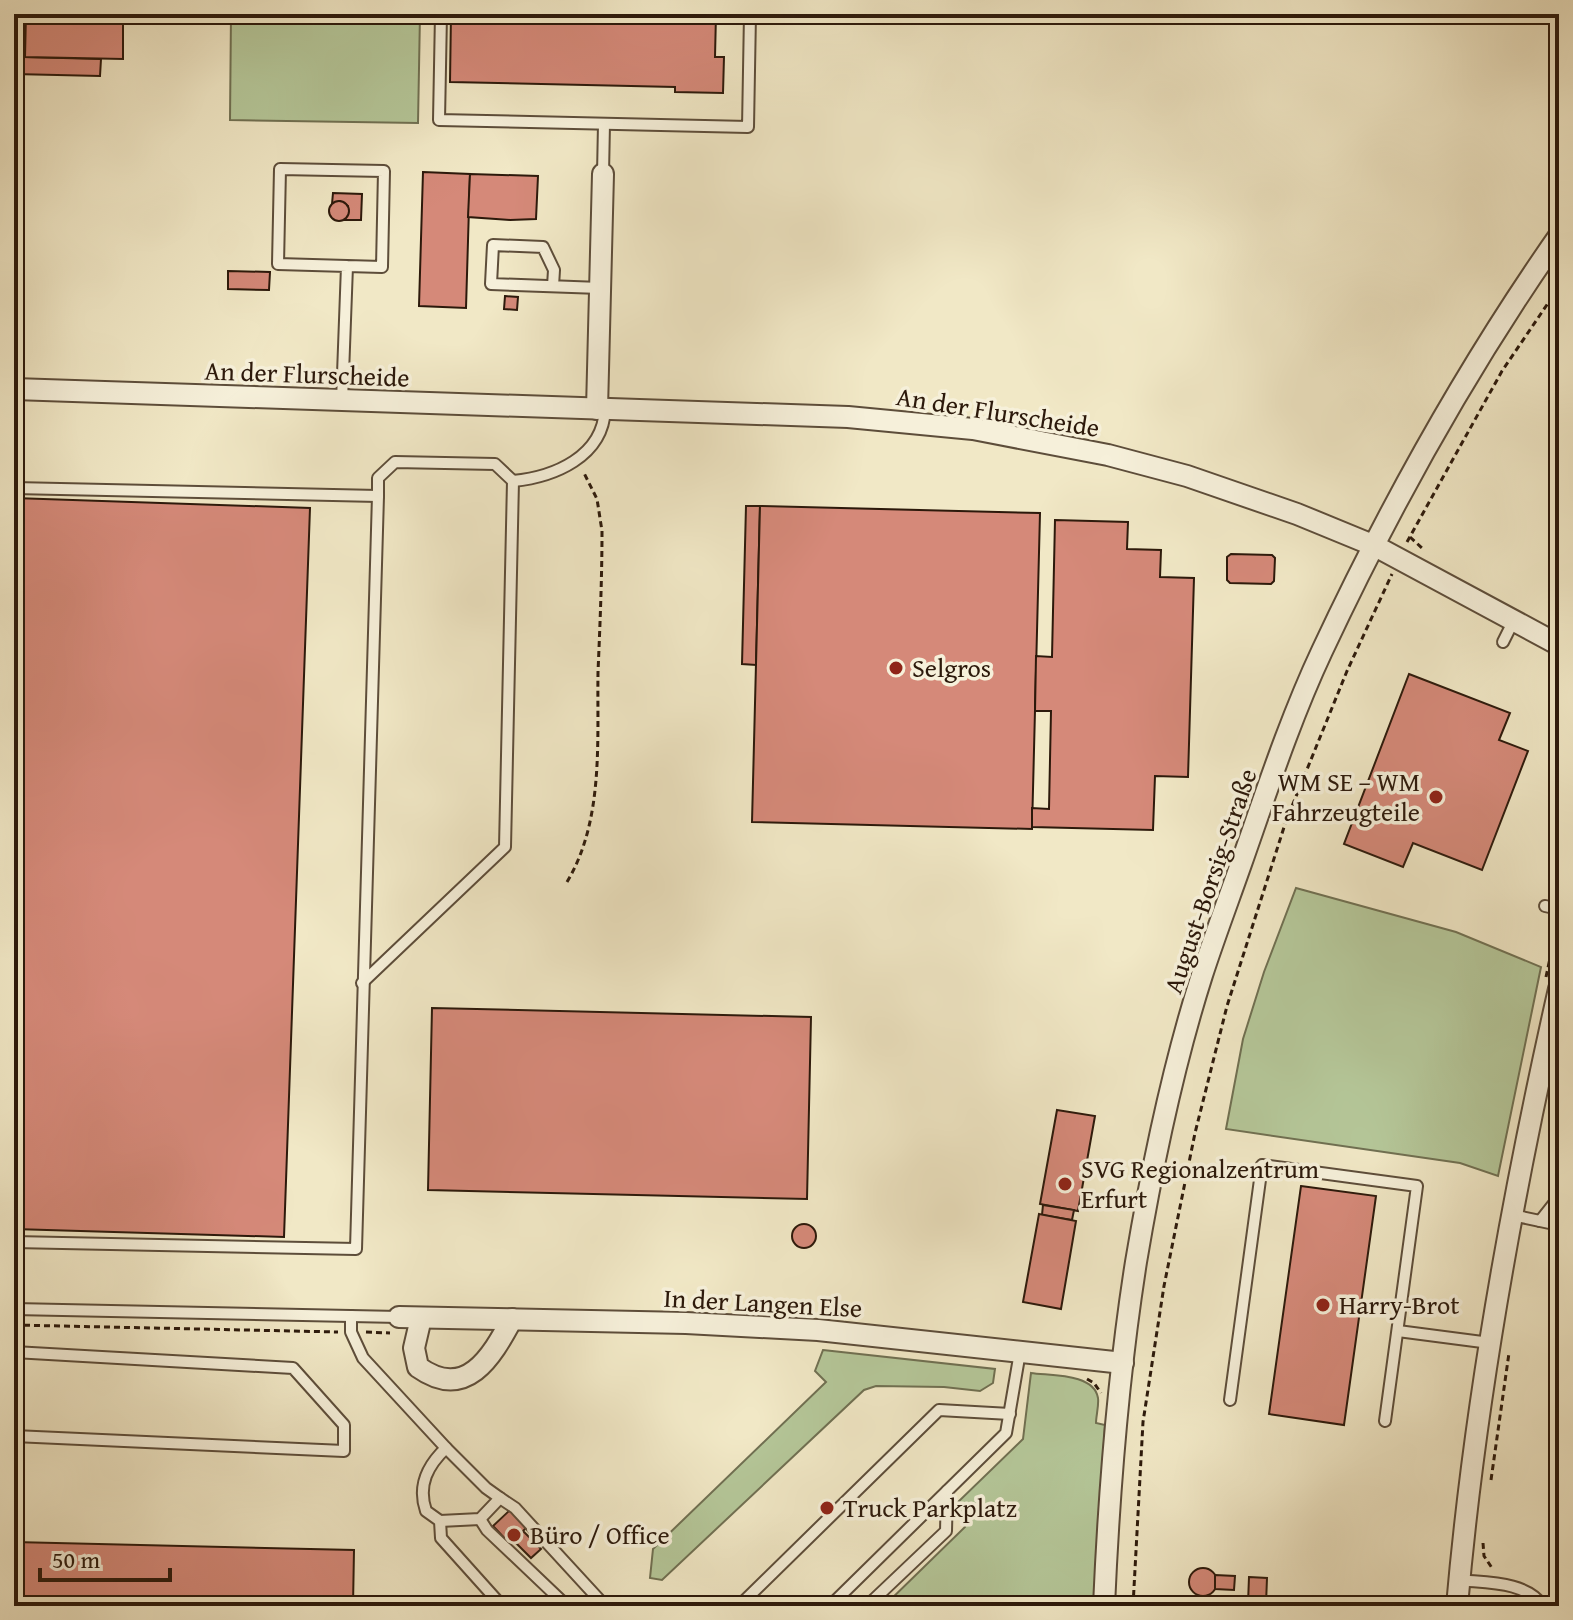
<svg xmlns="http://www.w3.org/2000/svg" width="1573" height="1620" viewBox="0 0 1573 1620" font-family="'Gentium Book Plus',serif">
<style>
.green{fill:#b5c799;stroke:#707052;stroke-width:2}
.building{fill:#d58979;stroke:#2c190b;stroke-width:2}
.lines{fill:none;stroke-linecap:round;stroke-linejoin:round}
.service-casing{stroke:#5d4d3a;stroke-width:14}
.minor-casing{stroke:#5d4d3a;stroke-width:24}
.path{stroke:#2c190b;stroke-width:3;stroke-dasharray:6 4;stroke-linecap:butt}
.service{stroke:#f6f0da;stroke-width:10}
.minor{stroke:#f6f0da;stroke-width:20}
.poi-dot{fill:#8f2418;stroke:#f6f0da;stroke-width:3}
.labels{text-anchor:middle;stroke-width:7;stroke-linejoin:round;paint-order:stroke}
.street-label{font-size:26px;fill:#2c190b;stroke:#f6f0da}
.poi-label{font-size:26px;fill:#2c190b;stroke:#f6f0da;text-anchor:start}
</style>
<rect width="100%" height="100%" fill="#f1e8c6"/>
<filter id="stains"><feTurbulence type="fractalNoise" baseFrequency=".0025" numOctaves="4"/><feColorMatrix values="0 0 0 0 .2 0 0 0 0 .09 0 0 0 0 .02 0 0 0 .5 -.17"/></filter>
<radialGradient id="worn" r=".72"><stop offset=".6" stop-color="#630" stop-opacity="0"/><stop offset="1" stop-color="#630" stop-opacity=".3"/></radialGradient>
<g class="green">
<path d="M231,14H420L418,123L230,120Z"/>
<path d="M1296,888L1456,932L1541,967L1498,1176L1460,1163L1226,1129L1243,1039L1264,972Z"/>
<path d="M823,1350L995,1369L993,1383L980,1391L944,1387L876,1386L864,1390L662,1580L650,1578L653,1549L826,1382L815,1371Z"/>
<path d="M1031,1373C1050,1376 1094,1373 1098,1398C1099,1406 1096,1416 1096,1423L1105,1425L1094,1606H884L965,1527L958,1502L1023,1439Z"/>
</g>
<g class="building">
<path d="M14,14H26L25,57L101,59L100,76L14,74Z"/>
<path d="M26,14H123V59L25,57Z"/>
<path d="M451,14H716L715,57H724L723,93L675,92V87L450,82Z"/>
<path d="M423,172L470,174L466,308L419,306Z"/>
<path d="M470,174L538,176L536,219L510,220L468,217Z"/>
<path d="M333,193L362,194L361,220H342L348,214V206L340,201L332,204Z"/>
<circle cx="339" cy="211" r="10"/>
<path d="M228,271L270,272L269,290L228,289Z"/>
<path d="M505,296L518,297L517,310L504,309Z"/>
<path d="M14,498L310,508L284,1237L14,1229Z"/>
<path d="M746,506H760L756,665L742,664Z"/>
<path d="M760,506L1040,513L1032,829L752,822Z"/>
<path d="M1055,520L1128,522L1127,549L1161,550L1160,577L1194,578L1188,777L1155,776L1153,830L1032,827V808L1049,809L1051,711H1035L1036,656L1052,657Z"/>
<path d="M1231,554L1272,555L1275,558L1274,581L1271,584L1230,583L1227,580V557Z"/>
<path d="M1409,674L1510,713L1499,740L1528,751L1482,870L1413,843L1403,867L1344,844Z"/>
<path d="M432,1008L811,1017L807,1199L428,1190Z"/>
<path d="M1057,1110L1095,1116L1078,1211L1040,1204Z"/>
<path d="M1301,1186L1376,1196L1344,1425L1269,1414Z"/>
<path d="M1043,1205L1074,1210L1072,1220L1042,1215Z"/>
<path d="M1039,1214L1076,1221L1061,1309L1023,1302Z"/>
<circle cx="804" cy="1236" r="12"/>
<path d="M510,1510L527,1527L523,1531L541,1549L531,1558L512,1539L509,1543L493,1526Z"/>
<path d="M14,1542L354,1550L353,1606H14Z"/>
<circle cx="1203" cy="1582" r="14"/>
<path d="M1215,1575L1235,1576L1234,1590L1215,1589Z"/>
<path d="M1249,1577L1267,1578L1266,1604L1248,1603Z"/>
</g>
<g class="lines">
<g class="service-casing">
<g id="service">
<path d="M441,14L439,120L748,127L750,14"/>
<path d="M603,174L604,124"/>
<path d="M553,286L554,270L543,247L493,245L491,284L600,288"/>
<path d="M342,401L347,266L382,267L384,171L280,169L278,264L347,266"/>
<path d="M513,481C554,477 603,457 605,409"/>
<path d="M14,488L378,496V478L395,462L495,464L513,481L505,847L362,983"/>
<path d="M1503,642L1514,620"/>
<path d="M1545,906L1559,909"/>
<path d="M1512,1215L1559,1225"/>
<path d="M1540,1221L1559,1197"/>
<path d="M14,1242L356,1249L378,496"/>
<path d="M14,1309L399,1317"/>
<path d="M351,1316V1332L363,1358L446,1448C428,1465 417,1485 426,1511L440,1521L441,1538L502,1606"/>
<path d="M1398,1331L1490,1343"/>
<path d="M14,1352L293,1368L344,1425V1451L14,1436"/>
<path d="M1230,1400L1262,1165L1417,1186L1385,1421"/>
<path d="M500,1498L515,1508L605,1606"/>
<path d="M480,1519L487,1530L567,1606"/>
<path d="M440,1521L480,1519L500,1498L486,1488L446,1448"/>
<path d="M1459,1580C1486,1583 1526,1581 1543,1606"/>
<path d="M739,1606L939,1410L1010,1414"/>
<path d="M830,1606L1006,1433L1020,1352"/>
<path d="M867,1606L946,1531L947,1491"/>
</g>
</g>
<g class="minor-casing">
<g id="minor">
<path d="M14,389L848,417L973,429L1108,455L1187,476L1297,514L1375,546L1559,645"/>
<path d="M597,409L603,174"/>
<path d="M399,1317L686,1323L818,1330L1123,1363"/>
<path d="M421,1318L414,1348L418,1367C466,1401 491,1358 512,1319"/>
<path d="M1104,1606C1109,1491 1118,1376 1136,1262C1152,1167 1173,1066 1202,975C1214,938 1228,901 1241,864C1266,793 1290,719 1322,651C1389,508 1468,366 1559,236"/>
<path d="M1457,1606C1475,1398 1513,1192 1559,989"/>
</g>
</g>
<g class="path">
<path d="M1410,537L1422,548"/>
<path d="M1407,542L1502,371L1559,287"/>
<path d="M567,882C604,820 597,742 598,672C600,625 602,578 602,531L597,499L583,471"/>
<path d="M1546,977L1558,921"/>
<path d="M14,1325L338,1332"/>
<path d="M366,1332L390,1333"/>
<path d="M1087,1379L1094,1383L1101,1393"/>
<path d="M1491,1480L1509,1353"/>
<path d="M1483,1543L1484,1556L1492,1568"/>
<path d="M1133,1606L1143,1422L1164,1286L1195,1133L1227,1006L1286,821L1347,671L1392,574"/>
<path d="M1483,1606L1487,1603L1488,1596"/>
</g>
<use href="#service" class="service"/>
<use href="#minor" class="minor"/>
</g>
<g class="poi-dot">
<circle cx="896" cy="668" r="8"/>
<circle cx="1436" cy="797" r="8"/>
<circle cx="1065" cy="1184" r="8"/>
<circle cx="1323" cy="1305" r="8"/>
<circle cx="827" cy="1508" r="8"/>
<circle cx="514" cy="1535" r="8"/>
</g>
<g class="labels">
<g class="street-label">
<text transform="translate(307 374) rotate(2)" y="9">An der Flurscheide</text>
<text transform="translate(998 412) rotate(9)" y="9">An der Flurscheide</text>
<text transform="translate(1210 881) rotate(-71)" y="9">August-Borsig-Straße</text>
<text transform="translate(763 1303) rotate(3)" y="9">In der Langen Else</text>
</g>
<g class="poi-label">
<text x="912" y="677">Selgros</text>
<text x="1420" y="791" text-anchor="end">WM SE – WM<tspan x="1420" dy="30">Fahrzeugteile</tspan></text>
<text x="1081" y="1178">SVG Regionalzentrum<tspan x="1081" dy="30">Erfurt</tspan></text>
<text x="1339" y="1314">Harry-Brot</text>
<text x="843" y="1517">Truck Parkplatz</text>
<text x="530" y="1544">Büro / Office</text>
</g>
</g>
<rect width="1573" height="1620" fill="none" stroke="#f1e8c6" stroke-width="48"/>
<rect x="16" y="16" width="1541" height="1588" fill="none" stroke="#2c190b" stroke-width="4"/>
<rect x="24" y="24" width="1525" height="1572" fill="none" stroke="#2c190b" stroke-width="2"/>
<path d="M40 1568v12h130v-12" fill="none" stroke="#2c190b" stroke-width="4"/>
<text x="52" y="1568" font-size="24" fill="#2c190b" stroke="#f6f0da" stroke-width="6" paint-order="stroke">50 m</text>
<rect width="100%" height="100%" filter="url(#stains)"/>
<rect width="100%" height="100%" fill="url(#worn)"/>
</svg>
